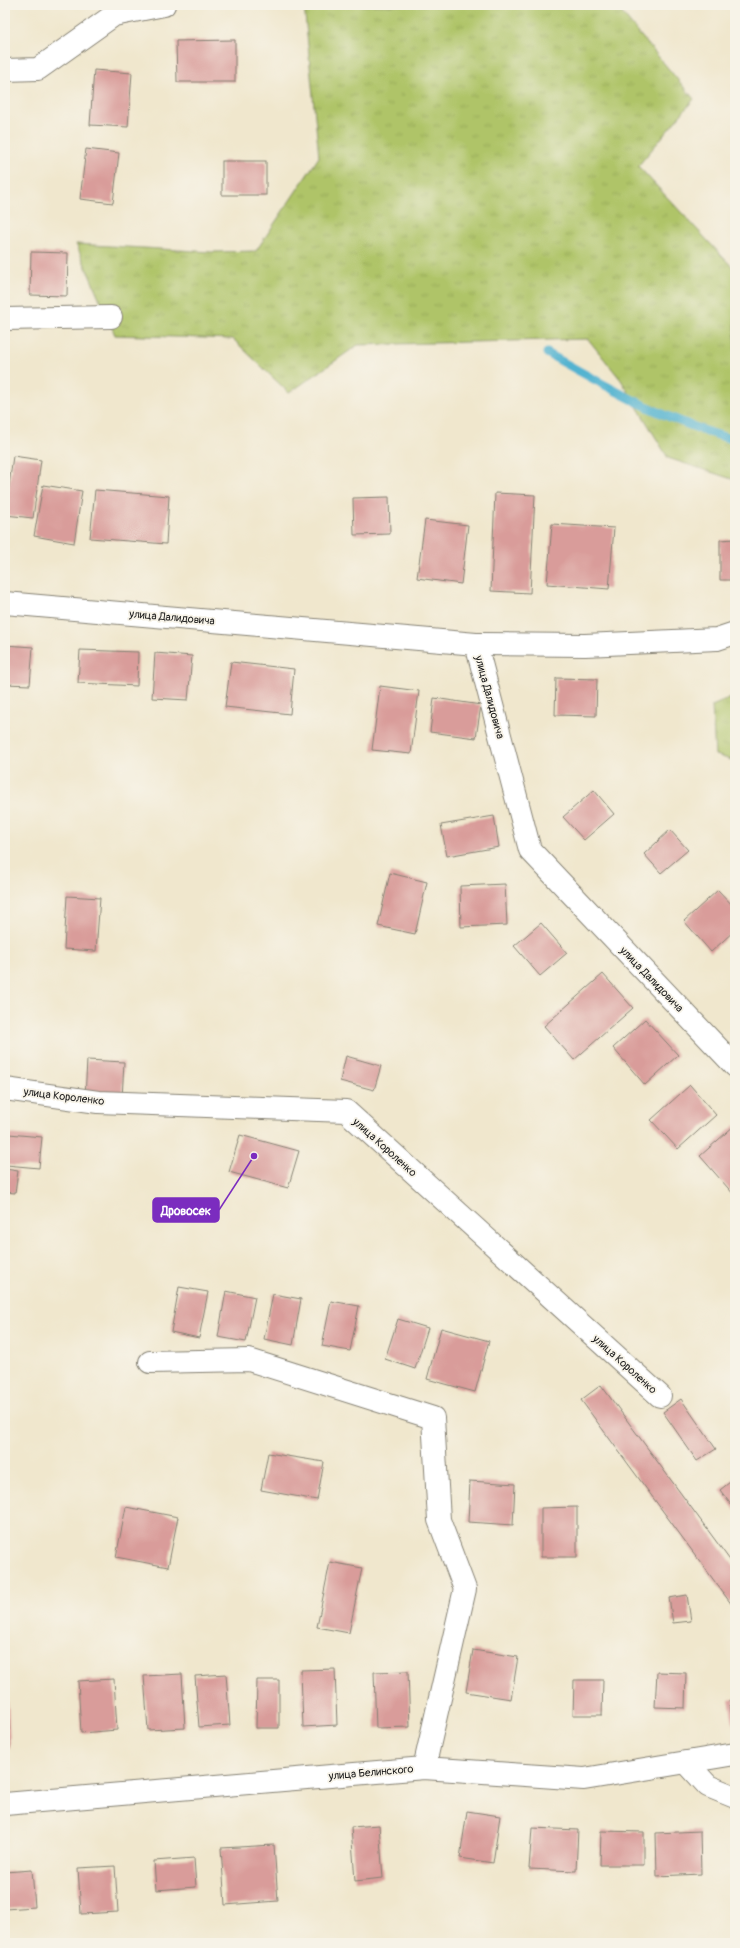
<svg xmlns="http://www.w3.org/2000/svg" width="740" height="1948" viewBox="0 0 740 1948" font-family="Pangolin,sans-serif">
<style>
.grass{fill:url(#grass-tufts);stroke:#667042}
.lines{fill:none;stroke-linecap:round;stroke-linejoin:round}
.stream{stroke:#52b3d0;stroke-width:9}
.building{fill:#d99c9a}
.street-casing{stroke:#868274;stroke-width:24}
.street{stroke:#fff;stroke-width:22}
.labels{text-anchor:middle;stroke-width:3.5;stroke-linejoin:round;paint-order:stroke}
.street-label{font-size:11px;fill:#1c1c1c;stroke:#f7f3e8}
.leader{fill:none;stroke:#7b2cbf;stroke-width:1.5}
.callout-dot{fill:#7b2cbf;stroke:#f7f3e8;stroke-width:1.5}
.callout{fill:#7b2cbf;stroke:#7b2cbf;stroke-width:1.5}
.callout-label{font-size:12px;text-anchor:middle;font-weight:bold;fill:#fff}
</style>
<defs>
<pattern id="grass-tufts" width="24" height="20" patternUnits="userSpaceOnUse"><rect width="24" height="20" fill="#afc468"/><path d="M3 7l-1-3M5 7V3M7 7l1-3M15 17l-1-3M17 17v-4M19 17l1-3" fill="none" stroke="#96a85a"/></pattern>
</defs>
<rect width="100%" height="100%" fill="#f7f3e8"/>
<filter id="ink" filterUnits="userSpaceOnUse"><feTurbulence type="fractalNoise" baseFrequency=".025" numOctaves="2"/><feDisplacementMap in="SourceGraphic" scale="8" xChannelSelector="R" yChannelSelector="G"/><feConvolveMatrix kernelMatrix="1 2 1 2 8 2 1 2 1" color-interpolation-filters="sRGB"/></filter>
<filter id="wash" filterUnits="userSpaceOnUse"><feTurbulence type="fractalNoise" baseFrequency=".012" numOctaves="4" result="noise"/><feDisplacementMap in="SourceGraphic" scale="16" xChannelSelector="R" yChannelSelector="G"/><feGaussianBlur stdDeviation="0.9" result="paint"/><feColorMatrix in="noise" values="0 0 0 0 0 0 0 0 0 0 0 0 0 0 0 0 0 1.4 0 .05"/><feComposite in="paint" operator="in"/></filter>
<g filter="url(#wash)">
<rect width="100%" height="100%" fill="#f0e7cd"/>
<g class="grass">
<path d="M304,5H615L694,99L638,166L735,270V480L668,458L621,380L588,339L358,345L289,393L233,339L115,335L76,244L212,252L256,251L319,157Z"/>
<path d="M735,696V761L715,755L712,706Z"/>
</g>
<g class="lines">
<path class="stream" d="M547,353C607,387 668,422 735,440"/>
</g>
<g id="blocks">
<g class="building">
<path d="M235,40V82H177L176,41Z"/>
<path d="M94,70L132,73L128,127L90,125Z"/>
<path d="M86,149L119,153L113,203L80,199Z"/>
<rect x="222" y="161" width="44" height="34"/>
<path d="M31,252L68,253L67,296L30,295Z"/>
<path d="M13,456L41,460L33,518L5,515Z"/>
<path d="M43,485L82,491L74,543L34,536Z"/>
<path d="M95,490L169,496L166,544L90,538Z"/>
<path d="M495,493L535,495L530,593L491,591Z"/>
<path d="M389,497L390,534L354,535L353,498Z"/>
<path d="M425,520L468,525L461,584L417,578Z"/>
<path d="M552,524L614,528L609,589L547,584Z"/>
<path d="M735,539V580H720V540Z"/>
<path d="M5,645L33,647L30,685L5,684Z"/>
<path d="M80,650L138,652L137,686L78,683Z"/>
<path d="M155,653L192,656L188,700L152,698Z"/>
<path d="M231,662L294,669L290,714L225,707Z"/>
<path d="M556,678L597,679L596,716L555,715Z"/>
<path d="M380,686L419,691L411,754L372,750Z"/>
<path d="M434,698L481,705L476,738L430,732Z"/>
<path d="M594,790L614,814L584,840L563,817Z"/>
<path d="M494,816L499,847L447,856L441,825Z"/>
<path d="M670,830L688,850L661,873L644,854Z"/>
<path d="M390,873L427,882L415,934L378,926Z"/>
<path d="M505,884L507,925L461,927L460,886Z"/>
<path d="M718,890L735,908V930L711,952L684,921Z"/>
<path d="M67,896L100,898L96,951L64,949Z"/>
<path d="M541,923L567,953L540,976L514,946Z"/>
<path d="M603,974L633,1008L574,1060L544,1026Z"/>
<path d="M645,1019L678,1055L645,1085L613,1048Z"/>
<path d="M346,1056L381,1066L374,1090L340,1081Z"/>
<path d="M87,1060L124,1062L122,1099L85,1098Z"/>
<path d="M690,1085L716,1115L678,1149L651,1120Z"/>
<path d="M735,1125V1196L700,1156Z"/>
<path d="M9,1134L42,1137L39,1168L6,1165Z"/>
<path d="M240,1135L299,1151L288,1188L229,1172Z"/>
<path d="M5,1169L18,1171L15,1193L5,1192Z"/>
<path d="M179,1287L208,1292L199,1338L171,1332Z"/>
<path d="M226,1291L255,1297L246,1342L218,1337Z"/>
<path d="M273,1294L301,1299L293,1345L264,1339Z"/>
<path d="M331,1301L359,1306L350,1351L322,1346Z"/>
<path d="M398,1319L428,1328L415,1369L385,1359Z"/>
<path d="M441,1328L489,1341L475,1392L427,1379Z"/>
<path d="M601,1385L735,1567V1609L581,1400Z"/>
<path d="M681,1399L716,1449L697,1461L663,1412Z"/>
<path d="M268,1453L324,1462L317,1500L261,1490Z"/>
<path d="M735,1478V1510L720,1490Z"/>
<path d="M470,1481L515,1484L513,1525L468,1522Z"/>
<path d="M126,1507L178,1517L168,1567L116,1557Z"/>
<path d="M577,1507V1557H541V1508Z"/>
<path d="M330,1562L362,1568L349,1633L317,1627Z"/>
<path d="M687,1595L691,1621L673,1623L669,1598Z"/>
<path d="M473,1650L518,1657L511,1699L466,1692Z"/>
<path d="M335,1669L337,1725L303,1727L301,1670Z"/>
<path d="M408,1671L410,1727L376,1728L374,1672Z"/>
<path d="M657,1672L686,1673L685,1708L655,1707Z"/>
<path d="M182,1674L185,1728L148,1730L144,1676Z"/>
<path d="M226,1674L230,1725L199,1727L195,1676Z"/>
<path d="M114,1679L117,1730L81,1733L78,1681Z"/>
<path d="M257,1680H279V1728H256Z"/>
<path d="M574,1680H603L602,1715H573Z"/>
<path d="M735,1699V1727L734,1728L729,1700Z"/>
<path d="M5,1702H8L10,1748H5Z"/>
<path d="M467,1811L500,1816L493,1863L460,1858Z"/>
<path d="M379,1825L383,1878L355,1881L351,1827Z"/>
<path d="M532,1828L578,1830L576,1871L529,1869Z"/>
<path d="M601,1831L644,1832V1865H600Z"/>
<path d="M700,1831L701,1874L657,1876L656,1833Z"/>
<path d="M274,1845L278,1901L225,1905L221,1848Z"/>
<path d="M194,1858L196,1887L156,1890L154,1861Z"/>
<path d="M115,1866L118,1912L81,1914L78,1868Z"/>
<path d="M32,1870L35,1907L5,1909V1872Z"/>
</g>
</g>
</g>
<g filter="url(#ink)">
<use href="#blocks" fill-opacity="0" stroke="#868274" stroke-width="1"/>
<g class="lines">
<g class="street-casing">
<g id="street">
<path d="M5,70L38,69L114,15L164,5"/>
<path d="M5,319L111,317"/>
<path d="M5,603L476,644L530,850L735,1066"/>
<path d="M476,644L585,645L717,639L735,633"/>
<path d="M5,1089L98,1102L346,1111L660,1396"/>
<path d="M150,1362L249,1360L433,1418L439,1520L465,1589L424,1768"/>
<path d="M686,1762L708,1786L735,1797"/>
<path d="M5,1804L424,1768L584,1779L735,1754"/>
</g>
</g>
<use href="#street" class="street"/>
</g>
</g>
<g class="labels">
<g class="street-label">
<text transform="translate(172 617) rotate(5)" y="4">улица Далидовича</text>
<text transform="translate(490 697) rotate(75)" y="4">улица Далидовича</text>
<text transform="translate(652 979) rotate(46)" y="4">улица Далидовича</text>
<text transform="translate(64 1096) rotate(7)" y="4">улица Короленко</text>
<text transform="translate(385 1147) rotate(42)" y="4">улица Короленко</text>
<text transform="translate(625 1364) rotate(42)" y="4">улица Короленко</text>
<text transform="translate(371 1772) rotate(-5)" y="4">улица Белинского</text>
</g>
</g>
<path class="leader" d="M254 1156L219 1210"/>
<circle class="callout-dot" cx="254" cy="1156" r="4"/>
<rect class="callout" x="153" y="1198" width="66" height="24" rx="4"/>
<g class="callout-label">
<text x="186" y="1215">Дровосек</text>
</g>
<rect width="740" height="1948" fill="none" stroke="#f7f3e8" stroke-width="20"/>
</svg>
